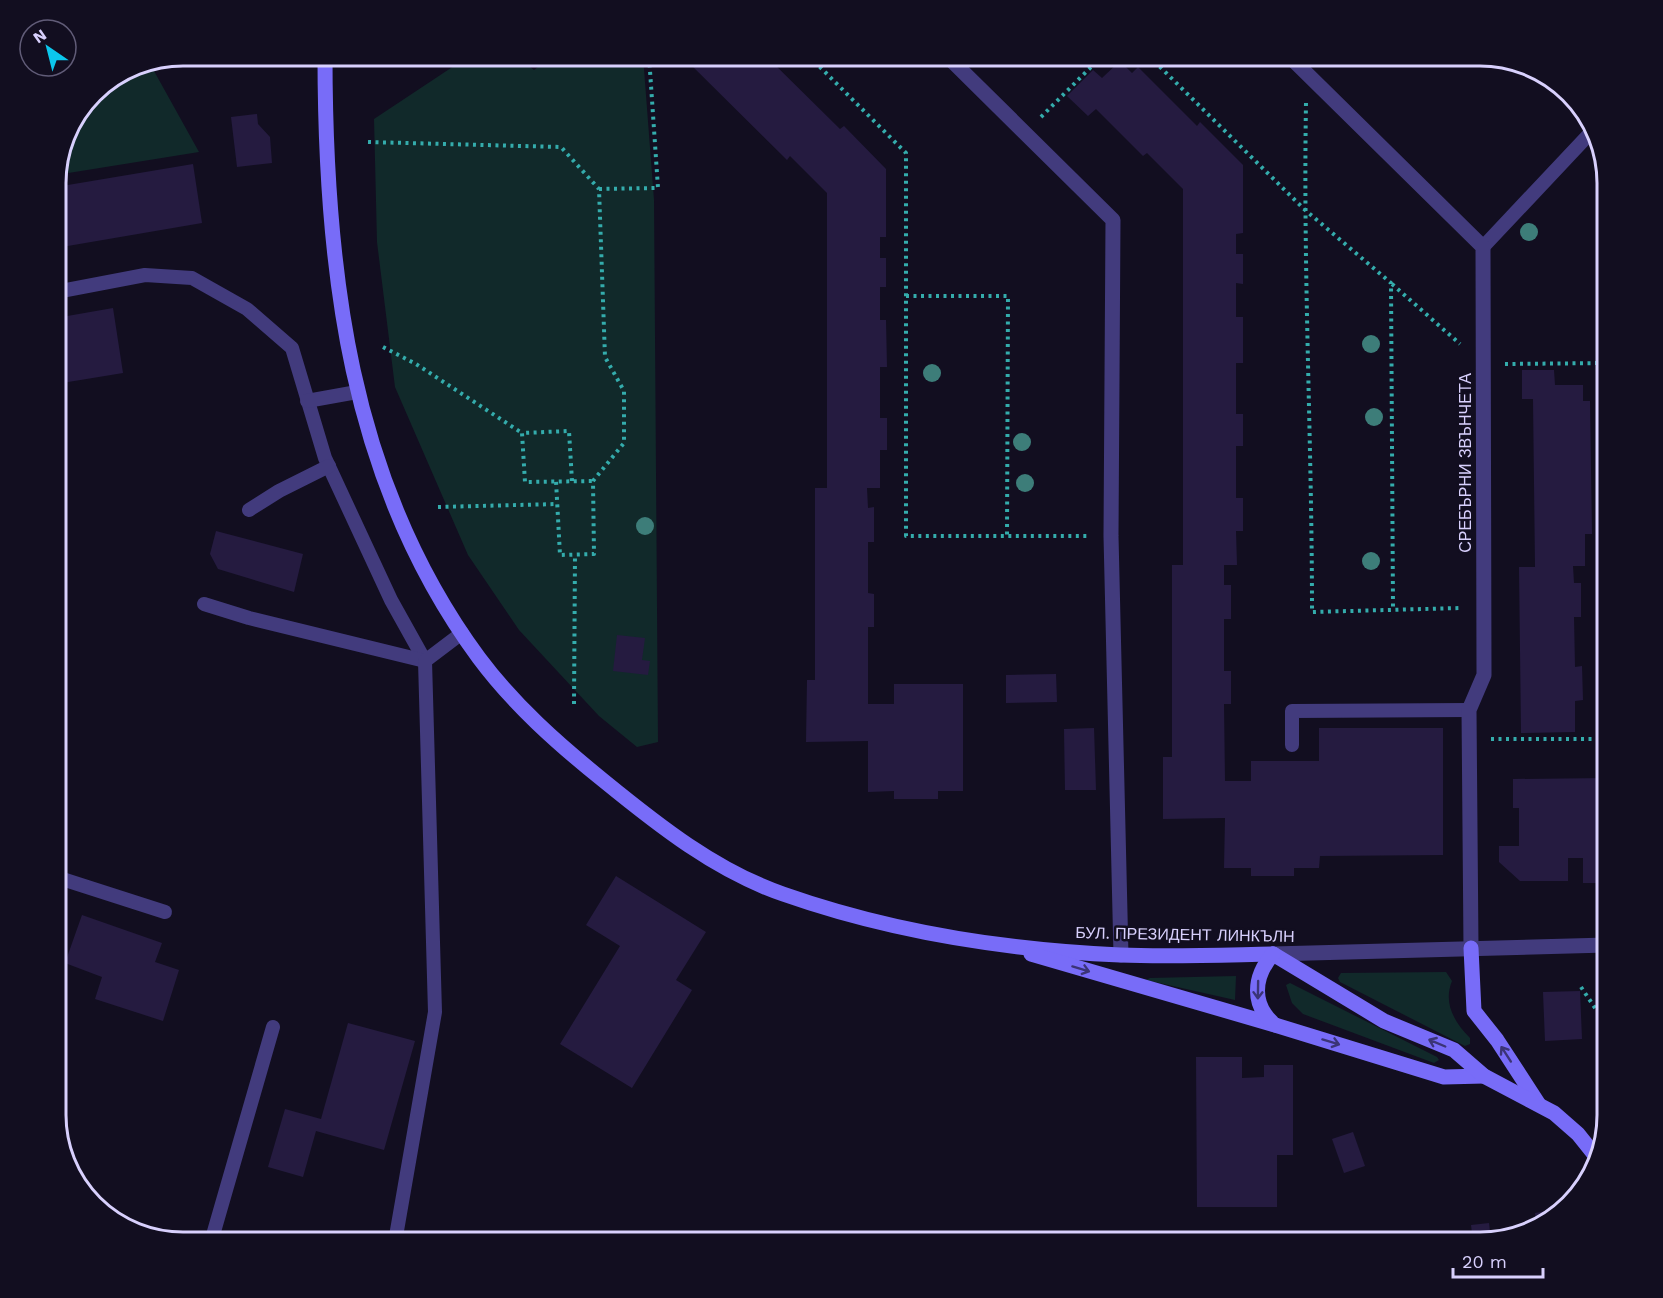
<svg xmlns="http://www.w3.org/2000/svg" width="1663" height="1298" viewBox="0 0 1663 1298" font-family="'Work Sans',sans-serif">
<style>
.green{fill:#11292a}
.building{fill:#251b40}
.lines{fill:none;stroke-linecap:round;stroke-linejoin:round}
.path{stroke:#34acac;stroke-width:4;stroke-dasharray:3 4.5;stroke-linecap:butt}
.lane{stroke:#423b7d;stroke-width:14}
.street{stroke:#423b7d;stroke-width:15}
.secondary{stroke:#786cf8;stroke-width:15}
.tree{fill:#3d7d79}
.oneway{stroke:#3b3476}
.labels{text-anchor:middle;stroke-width:5;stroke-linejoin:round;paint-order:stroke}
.street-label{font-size:16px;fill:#d8d0fd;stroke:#120e20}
.rim{fill:none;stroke:#d8d0fd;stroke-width:3}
</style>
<rect width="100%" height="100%" fill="#120e20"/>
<g class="green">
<path d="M469,56H516L534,70L552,56H643L654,200L658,742L637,747L599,716L519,630L468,555L395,387L377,242L374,119Z"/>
<path d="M149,62L199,152L56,175C59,160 62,143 68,129C79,100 119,68 149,62Z"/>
<path d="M1446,972L1452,981C1443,1003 1454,1022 1470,1038V1044L1465,1046L1340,982L1338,978L1341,973Z"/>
<path d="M1236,976L1235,1000L1146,980L1150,978Z"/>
<path d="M1290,983L1437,1057L1439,1060L1434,1063L1303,1014L1292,1003L1286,985Z"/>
</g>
<g class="building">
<path d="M682,56H766L840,129L844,126L886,169V237H880V258H886V287H880V320H886L887,367H880V418H887V450H880V488H867L868,508L874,507V542H868V593L874,594V627H868V704H894V684H963V791H938V799H894V791L868,792V741L806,742L807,680H815V488H827V193L790,156L787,160Z"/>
<path d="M1120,61L1132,73L1138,67L1197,126L1200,122L1243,165V233L1236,234V254H1243V284L1236,283V317H1243V363H1236V414H1243V446H1236V498H1243V531H1236L1237,565H1224V585H1231V619H1224V671H1231V704H1224L1225,781H1251V761H1319V728H1443V855L1320,856L1319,868H1294V876H1251V868H1224L1225,818L1163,819V757H1172V565H1183V189L1147,153L1143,156L1096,109L1088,116L1067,96L1093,70L1102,78Z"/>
<path d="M257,114L258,124L270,137L272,163L237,167L231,117Z"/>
<path d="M193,164L202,223L56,248V187Z"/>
<path d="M113,308L123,373L56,384V318Z"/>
<path d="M1522,370H1554L1555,385H1583V401H1590L1592,534H1585V566H1573L1574,583H1581V617H1574L1575,667L1582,666L1583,700L1575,701V732L1521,733L1519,567H1535L1533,399H1522Z"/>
<path d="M216,531L303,554L294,592L218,569L210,554Z"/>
<path d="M617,635L645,638L642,660L650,661L648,675L613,671Z"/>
<path d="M1056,674L1057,702L1006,703V675Z"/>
<path d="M1094,728L1096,790H1065L1064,729Z"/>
<path d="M1607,778V883H1583V858H1568V881H1520L1499,862V846H1519V808H1513V779Z"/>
<path d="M616,876L706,932L676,980L692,990L632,1088L560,1044L620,946L586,925Z"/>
<path d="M82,915L162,943L155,962L179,970L163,1021L95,999L102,977L65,963Z"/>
<path d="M1580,991L1582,1039L1545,1041L1543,992Z"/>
<path d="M348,1023L415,1041L384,1150L316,1131L303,1177L268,1167L285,1109L321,1119Z"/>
<path d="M1196,1057H1242V1078L1264,1077V1065H1293V1155H1277V1207H1197Z"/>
<path d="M1353,1132L1365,1166L1344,1173L1332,1139Z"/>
<path d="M1553,1210V1216L1537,1229L1535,1213Z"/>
<path d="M1489,1223L1491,1240L1473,1242L1471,1225Z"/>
</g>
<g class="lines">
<g class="path">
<path d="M809,56L906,153V536H1090"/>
<path d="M1149,56L1304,209L1391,283L1393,608"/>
<path d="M1306,103C1303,273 1312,442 1312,612L1461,608"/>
<path d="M1041,117L1102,56"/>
<path d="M368,142L561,147L599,189L605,357L624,391V443L593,481L594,554L560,555L556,481"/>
<path d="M599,189L658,188L649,56"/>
<path d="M1392,284L1460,344"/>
<path d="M906,296H1008L1007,536"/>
<path d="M383,347L416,364L522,433"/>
<path d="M1505,364L1607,363"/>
<path d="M572,481L569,431L522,433L525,482L593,481"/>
<path d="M438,507L558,504"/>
<path d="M574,704L575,555"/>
<path d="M1491,739H1607"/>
<path d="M1581,987L1599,1014L1607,1046"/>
</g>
<g class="lane">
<path d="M1483,247L1595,128"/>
<path d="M56,292L145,275L192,278L247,309L292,348L325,458L391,600L425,661"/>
<path d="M307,401L357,392"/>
<path d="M249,510L279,491L329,466"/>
<path d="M204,604L249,618L425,661"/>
<path d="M1292,745V711L1469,710"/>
<path d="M56,877L165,912"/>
<path d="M211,1242L273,1027"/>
<path d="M395,1242L435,1012L425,661L462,633"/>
</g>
<g class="street">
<path d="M947,56L1113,220L1111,536L1121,955"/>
<path d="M1289,56L1483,247L1484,675L1469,710L1471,948"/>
<path d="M1273,954L1607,945"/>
</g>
<g class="secondary">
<path d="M325,56C325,268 349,482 479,658C514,705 558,744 604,781C658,825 716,871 783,894C891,932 1007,950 1120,955C1171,957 1222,955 1273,954"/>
<path d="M1471,948L1474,1011L1497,1040L1538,1103"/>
<path d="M1031,954L1275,1025L1444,1077L1484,1076"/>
<path d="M1273,954L1384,1021L1454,1050L1484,1076L1554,1113L1578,1134L1594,1154"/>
<path d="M1273,954C1253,977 1251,1005 1275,1025"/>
</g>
</g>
<g class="tree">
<circle cx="1529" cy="232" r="9"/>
<circle cx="1371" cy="344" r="9"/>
<circle cx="932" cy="373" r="9"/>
<circle cx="1374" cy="417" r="9"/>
<circle cx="1022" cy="442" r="9"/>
<circle cx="1025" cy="483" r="9"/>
<circle cx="645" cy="526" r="9"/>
<circle cx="1371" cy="561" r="9"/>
</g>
<defs><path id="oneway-shaft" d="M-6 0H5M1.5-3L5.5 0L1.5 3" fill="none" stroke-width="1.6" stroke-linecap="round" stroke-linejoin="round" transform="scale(1.5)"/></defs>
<g class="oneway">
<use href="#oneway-shaft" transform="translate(1081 969) rotate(17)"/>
<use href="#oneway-shaft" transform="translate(1258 990) rotate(91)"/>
<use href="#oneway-shaft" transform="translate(1331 1042) rotate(17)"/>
<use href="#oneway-shaft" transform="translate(1437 1043) rotate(-157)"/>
<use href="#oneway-shaft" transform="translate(1506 1054) rotate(-123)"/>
</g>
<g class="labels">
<g class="street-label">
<text transform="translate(1465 463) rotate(-90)" y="6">СРЕБЪРНИ ЗВЪНЧЕТА</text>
<text transform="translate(1185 934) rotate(1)" y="6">БУЛ. ПРЕЗИДЕНТ ЛИНКЪЛН</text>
</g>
</g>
<path d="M0 0H1663V1298H0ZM183 66H1480A117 117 0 0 1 1597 183V1115A117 117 0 0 1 1480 1232H183A117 117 0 0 1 66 1115V183A117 117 0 0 1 183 66Z" fill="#120e20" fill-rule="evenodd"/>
<path class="rim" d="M183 66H1480A117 117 0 0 1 1597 183V1115A117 117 0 0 1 1480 1232H183A117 117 0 0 1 66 1115V183A117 117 0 0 1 183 66Z"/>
<g transform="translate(48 48) rotate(325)"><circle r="28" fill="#120e20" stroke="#615c78" stroke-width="1.5"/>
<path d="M0-4.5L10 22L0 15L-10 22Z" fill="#0cc7ec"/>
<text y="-9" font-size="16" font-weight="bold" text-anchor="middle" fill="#d8d0fd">N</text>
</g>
<path d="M1453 1268v9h90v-9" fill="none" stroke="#d8d0fd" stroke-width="3"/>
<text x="1462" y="1268" font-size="18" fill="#d8d0fd" stroke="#120e20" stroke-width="4.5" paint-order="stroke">20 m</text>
</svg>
